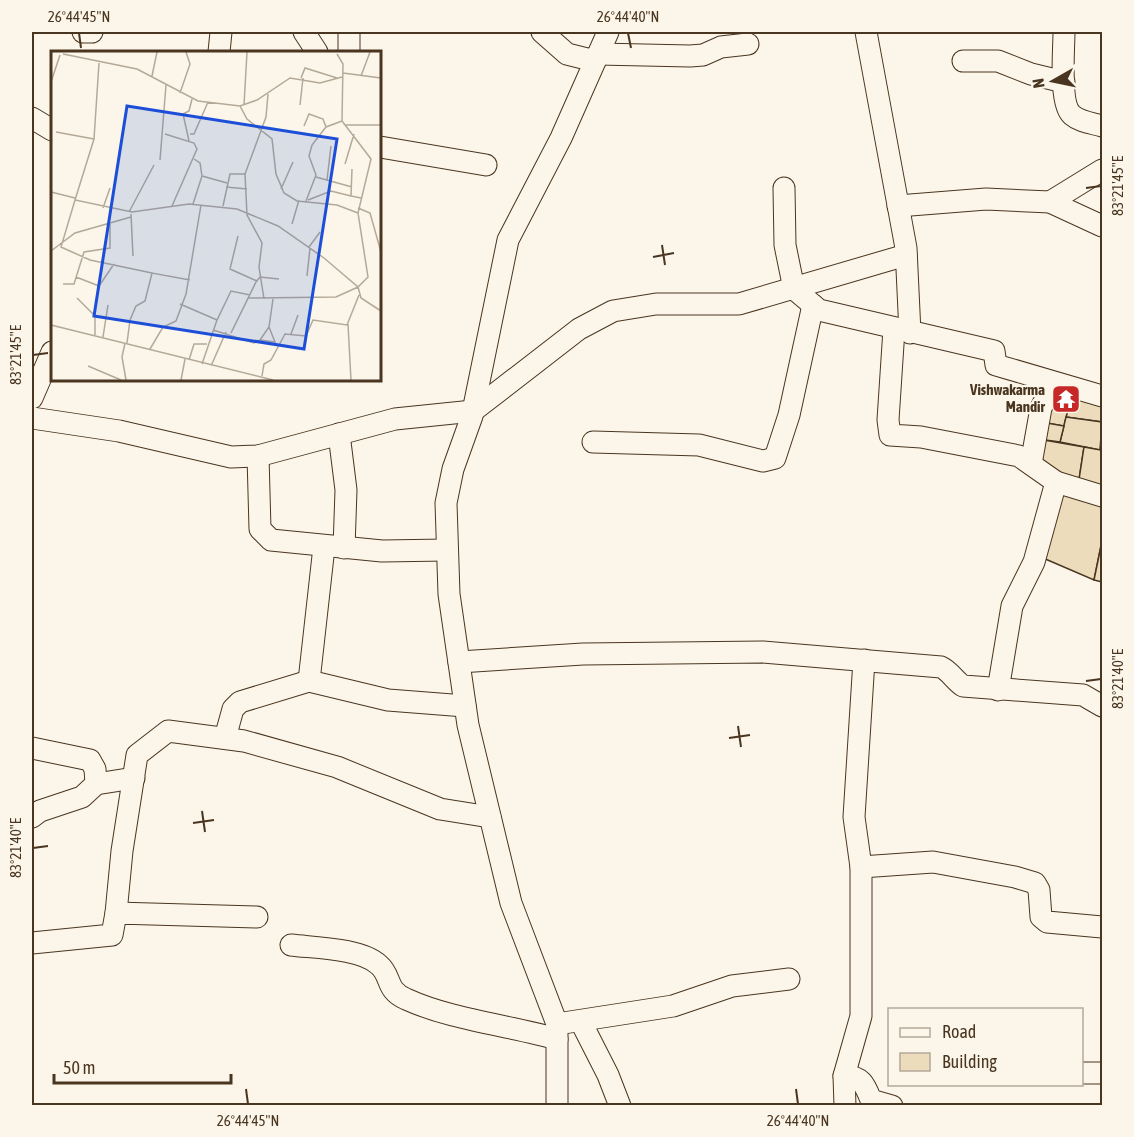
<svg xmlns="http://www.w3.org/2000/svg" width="1134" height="1137" viewBox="0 0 1134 1137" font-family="'Asap Condensed',sans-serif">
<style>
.building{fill:#ecdcbc;stroke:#4a3520;stroke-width:1.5}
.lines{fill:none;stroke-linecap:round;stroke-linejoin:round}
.street-casing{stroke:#4a3520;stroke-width:23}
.street{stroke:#fbf6e9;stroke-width:21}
.ticks{fill:none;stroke:#4a3520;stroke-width:2}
.labels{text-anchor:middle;stroke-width:4.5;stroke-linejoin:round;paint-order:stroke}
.poi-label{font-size:15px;font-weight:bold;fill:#4a3520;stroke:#fbf6e9;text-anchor:end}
.inset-road{fill:none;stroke:#b4a999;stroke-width:1.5}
.view{fill:#1d4ed8;fill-opacity:0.15;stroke:#1d4ed8;stroke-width:3}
.inset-edge{fill:none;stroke:#4a3520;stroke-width:3}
.neatline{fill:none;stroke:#4a3520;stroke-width:2}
.ticks-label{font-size:15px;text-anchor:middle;fill:#4a3520}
</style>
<rect width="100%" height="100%" fill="#fbf6e9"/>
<g class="building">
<path d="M1064,389L1073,390L1068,409L1058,407Z"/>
<path d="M1073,390L1102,399V422L1066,417Z"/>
<path d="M1045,405L1068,409L1064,426L1041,422Z"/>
<path d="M1066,417L1102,422L1100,450L1060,442Z"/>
<path d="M1041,422L1064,426L1060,442L1038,439Z"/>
<path d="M1038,439L1084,447L1078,486L1039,464Z"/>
<path d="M1102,441V491L1078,486L1084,447L1100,450Z"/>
<path d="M1060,490L1102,501V541L1094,580L1043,558Z"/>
<path d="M1102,541V582L1094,580Z"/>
</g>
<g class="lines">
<g class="street-casing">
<g id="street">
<path d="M83,32H92"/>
<path d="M304,32L317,52"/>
<path d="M349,32V52"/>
<path d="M542,32L567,54L595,61"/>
<path d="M866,32L906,248L910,333"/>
<path d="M1064,32C1064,49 1059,104 1072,115C1080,122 1092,123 1102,126"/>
<path d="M219,52L221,32"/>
<path d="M598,54L690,56L703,55L721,47L748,44"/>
<path d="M963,61H998L1031,74L1064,82"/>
<path d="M32,118L52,130"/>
<path d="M380,147L486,165"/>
<path d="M784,188L785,245L794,289L819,310L994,351L996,365L1102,396"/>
<path d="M1050,202L1102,170"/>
<path d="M898,206L986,199L1050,202L1102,226"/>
<path d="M894,329L888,420L890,435L921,437L1019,456L1056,482L1034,562L1012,606L998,690"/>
<path d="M32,398L52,352"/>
<path d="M32,418L119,431L231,457L258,456L395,419L473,411L579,329L613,311L656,304H739L906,255"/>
<path d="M339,434L346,490L344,548"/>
<path d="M593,442L699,445L763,461L775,458L789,415L813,305"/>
<path d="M258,456L260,529L271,540L382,551L446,550"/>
<path d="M1031,464L1041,408L1053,383"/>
<path d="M1056,482L1102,496"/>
<path d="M324,547L309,681L388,700L465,706"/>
<path d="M864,660L854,817L861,867L933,862L1015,877L1035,883L1039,890L1041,917L1047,922L1102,927"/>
<path d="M459,662L583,654L763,652L941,667C950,671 954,680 963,686L1083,695L1102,706"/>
<path d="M225,738L233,709L240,702L309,681"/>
<path d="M32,748L90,760L95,769L96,784"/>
<path d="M32,817L40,811L82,797L96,784L134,778"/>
<path d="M116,913L122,851L137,755L168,731L244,741L337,767L440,809L490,817"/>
<path d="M32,943L112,935L116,913L257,917"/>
<path d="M291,945C314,948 361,948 379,965C392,976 385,990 406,999C452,1020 508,1025 557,1039"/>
<path d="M581,1022L608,1075L620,1106"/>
<path d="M557,1024L673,1006L732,986L789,979"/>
<path d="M1082,1073H1102"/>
<path d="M844,1076C862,1076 865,1085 871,1100L892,1106"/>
<path d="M557,1106V1024L511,903L468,725L449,594L446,503L453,469L472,416L508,240L561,138L608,32"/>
<path d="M845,1106L844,1076L861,1016V867"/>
</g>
</g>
<use href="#street" class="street"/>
</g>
<path class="ticks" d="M79,33L81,48M628,33L631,48M1086,188L1101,186M662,245L665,265M653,257L674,253M33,355L48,353M1086,681L1101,679M738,726L741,747M729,738L750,735M202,811L205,832M193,823L214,820M33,848L48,846M246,1089L248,1104M796,1089L798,1104"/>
<defs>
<g id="temple-square" transform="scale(1.5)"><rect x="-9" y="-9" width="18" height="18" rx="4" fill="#c62828" stroke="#fbf6e9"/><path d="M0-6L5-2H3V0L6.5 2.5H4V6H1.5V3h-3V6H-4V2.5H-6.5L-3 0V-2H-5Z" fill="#fff"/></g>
</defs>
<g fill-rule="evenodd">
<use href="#temple-square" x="1066" y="399"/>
</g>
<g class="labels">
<g class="poi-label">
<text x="1045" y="395">Vishwakarma<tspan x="1045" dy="17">Mandir</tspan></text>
</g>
</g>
<g transform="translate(51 51)">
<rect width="330" height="330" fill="#fbf6e9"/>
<path class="inset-road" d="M12,3L86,18L147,50L189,55L206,49L239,27L269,32L291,26M48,12L43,88L24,149L81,161L138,153L186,158L227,175L273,207L307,236L310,247L330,260M292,22L330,27M101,25L106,1M310,25L319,1M250,27L254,17L286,27M0,31L9,4M129,42L139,13L135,1M193,54L196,1M249,54L252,27M189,55L196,68L221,88L225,123L233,142L246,150L286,154L307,162M294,74H330M253,75L258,63L272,68L275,76M5,81L43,88M114,83L143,92L146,98L121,155M139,83H143L157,51M138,90L132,63L138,60L141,48M143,108L149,112L151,125M109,109L115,34M294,113L303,83M301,118L300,145L310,147M265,126L301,136M276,129L280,95M175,136L196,138M230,138L242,111M0,141L24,147M24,149L10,196L39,209L101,222M257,149L280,140L300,145M255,150L265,124L258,105L261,94L275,76L291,70M142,153L151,125L176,132M172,155L179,123H194M52,157L59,137M307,157L319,162L330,201M78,161L103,114M80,163L82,205M241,173L248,149M187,185L179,218L206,230M258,196L269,181M0,200L24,182L80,166M256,225L259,197M25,226L48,235L63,213M12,233H23L33,201L59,197V172M26,247L44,265V284M198,247L285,246L307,236L317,226L307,162L320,108L291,70L292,13L286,3M213,248L208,216L211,192L196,164L194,123L215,66L217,43M129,253L166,269L180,240L199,244M297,273L300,329M0,274L222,329M218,276L224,291L209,289L218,276L222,248M162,279L203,292L209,289M180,282L205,231L209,226L228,228M240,283L247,264M52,286L57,254M74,292L71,306L75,329M76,292L79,269L85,255L94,250L101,222L139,229M99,298L112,276L125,270L135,243L150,154M138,309L143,293H156M151,313L166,269M37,315L70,329M160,315L175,281M211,325L213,313L220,309L234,283L255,285L262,269L296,274L308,244M130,329L134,308"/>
<path class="view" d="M76,55L286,88L253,298L43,265Z"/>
<rect width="330" height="330" class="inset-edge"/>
</g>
<rect width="1134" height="1137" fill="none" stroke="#fbf6e9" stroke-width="66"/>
<rect x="888" y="1008" width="195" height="78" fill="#fbf6e9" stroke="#b4a999" stroke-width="1.5"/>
<rect x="900" y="1028" width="30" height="9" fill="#fbf6e9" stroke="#b4a999" stroke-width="1.5"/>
<text x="942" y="1038" font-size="18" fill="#4a3520">Road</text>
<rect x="900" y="1053" width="30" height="18" fill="#ecdcbc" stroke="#b4a999" stroke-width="1.5"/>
<text x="942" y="1068" font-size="18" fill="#4a3520">Building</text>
<g transform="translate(1053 81) rotate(261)" stroke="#fbf6e9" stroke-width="4.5" paint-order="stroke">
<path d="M0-4.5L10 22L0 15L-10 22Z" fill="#4a3520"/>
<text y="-9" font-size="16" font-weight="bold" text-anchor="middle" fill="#4a3520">N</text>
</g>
<path d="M54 1074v9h177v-9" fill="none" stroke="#4a3520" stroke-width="3"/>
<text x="63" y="1074" font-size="18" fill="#4a3520" stroke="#fbf6e9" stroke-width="4.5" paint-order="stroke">50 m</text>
<rect x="33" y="33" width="1068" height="1071" class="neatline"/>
<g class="ticks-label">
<text x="79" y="22">26°44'45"N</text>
<text x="628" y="22">26°44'40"N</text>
<text transform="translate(1118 186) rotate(-90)" y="5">83°21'45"E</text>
<text transform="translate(16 355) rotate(-90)" y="5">83°21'45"E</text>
<text transform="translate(1118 679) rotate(-90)" y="5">83°21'40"E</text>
<text transform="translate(16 848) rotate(-90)" y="5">83°21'40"E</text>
<text x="248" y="1126">26°44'45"N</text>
<text x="798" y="1126">26°44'40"N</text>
</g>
</svg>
